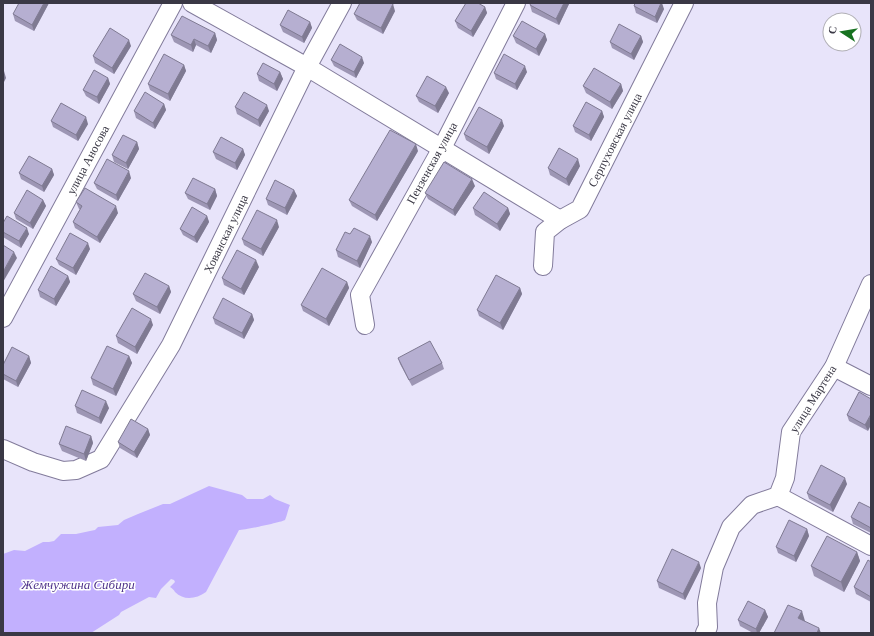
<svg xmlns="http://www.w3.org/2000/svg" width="874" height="636" viewBox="0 0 874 636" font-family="Georgia,serif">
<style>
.water{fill:#c2b0fe}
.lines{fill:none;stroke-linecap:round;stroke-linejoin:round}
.street-casing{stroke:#827b9b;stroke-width:20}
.street{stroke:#fff;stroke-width:18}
.wall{fill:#9d96b4}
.shaded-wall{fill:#7f7a92}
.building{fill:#b6afd1;stroke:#7f7a92}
.labels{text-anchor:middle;stroke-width:3;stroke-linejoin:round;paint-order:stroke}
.street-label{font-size:12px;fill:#3a3845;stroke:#fff}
.water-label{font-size:13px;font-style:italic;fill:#4f338b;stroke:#fff}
</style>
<rect width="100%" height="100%" fill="#e8e4fa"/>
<path class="water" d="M209,486L242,495L247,499H263L270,495L275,499L290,505C288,509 287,516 285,520C282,522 245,530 239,530L206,592C196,599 184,601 175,592C174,590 172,588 170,587L175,582L174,580L171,579L161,589L156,598L149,597L121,612L119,615L91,633H3V554L14,550L25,551L43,542H49L54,541L61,534H76L90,531L95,530L98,527L118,525L124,520L138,514L163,504H170Z"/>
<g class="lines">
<g class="street-casing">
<g id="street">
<path d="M192,3L307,67L560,220"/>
<path d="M543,266L545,232L560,220L580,209L684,3"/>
<path d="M3,318L173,3"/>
<path d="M365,325L360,295L442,148L516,3"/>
<path d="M834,367L871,386"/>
<path d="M3,449L33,462L63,471L76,470L101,459L171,345L307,67L342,3"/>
<path d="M778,496L871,546"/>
<path d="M705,633L708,627L707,603L714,567L731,527L752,505L778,496L785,478L791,432L834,367L871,284"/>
</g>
</g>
<use href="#street" class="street"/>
</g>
<g class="wall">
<path d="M49,3L34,31L15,21L13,14Z"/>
<path d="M569,4L559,25L532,12L530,5Z"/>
<path d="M634,6L664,9L657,23L636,13Z"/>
<path d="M485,7L487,13L473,37L458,28L455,21Z"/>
<path d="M395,11L383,34L357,20L354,14Z"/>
<path d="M310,22L312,28L304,43L283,32L280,25Z"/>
<path d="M215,33L217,40L211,53L196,45L193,52L174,42L171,35Z"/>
<path d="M545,34L547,40L539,56L516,43L513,36Z"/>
<path d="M641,36L643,42L634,60L612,48L610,42Z"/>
<path d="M131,46L114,74L95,63L93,56Z"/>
<path d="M331,60L364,63L356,78L334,66Z"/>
<path d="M184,65L186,71L170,101L150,90L148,84Z"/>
<path d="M280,72L283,79L277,91L259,81L257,74Z"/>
<path d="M527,72L517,90L496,79L494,73Z"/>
<path d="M108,78L110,84L99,104L86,96L83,90Z"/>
<path d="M621,84L623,91L612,109L586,93L583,86Z"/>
<path d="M449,93L438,113L419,102L416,96Z"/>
<path d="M164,104L166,110L155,129L136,118L134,111Z"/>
<path d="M235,107L269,111L260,127L237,114Z"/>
<path d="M602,111L604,117L591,141L575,132L573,126Z"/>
<path d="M51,121L88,124L78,141L53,127Z"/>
<path d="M504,126L489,154L466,140L464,134Z"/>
<path d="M137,142L139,149L128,169L114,162L112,155Z"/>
<path d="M243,149L245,155L237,170L216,159L213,152Z"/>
<path d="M418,151L377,221L352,206L349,200Z"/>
<path d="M580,166L569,186L550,175L548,168Z"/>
<path d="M52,169L54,175L44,192L21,179L19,173Z"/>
<path d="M131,178L118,201L97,189L94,183Z"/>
<path d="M475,186L455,216L428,199L425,193Z"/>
<path d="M215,189L217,196L210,210L188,199L185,193Z"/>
<path d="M294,190L297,196L287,215L268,205L266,199Z"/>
<path d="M43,200L46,206L33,229L16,219L14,213Z"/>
<path d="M76,202L118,213L100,243L75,228L73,222L80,209H79Z"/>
<path d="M473,208H508L510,214L500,231L475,215Z"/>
<path d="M207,216L209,222L197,243L183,235L180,229Z"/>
<path d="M3,223L29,234L21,248L3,237Z"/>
<path d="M279,227L263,256L244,245L242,239Z"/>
<path d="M350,234L372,242L360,268L338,257L336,250Z"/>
<path d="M90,249L76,275L59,265L56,259Z"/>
<path d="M259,267L244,295L224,285L222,278Z"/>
<path d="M68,276L70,282L56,306L40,297L38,290Z"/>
<path d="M347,282L349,288L329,326L303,311L301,305Z"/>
<path d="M169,286L171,292L160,314L136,301L133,294Z"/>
<path d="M520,288L522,294L503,330L479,316L477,310Z"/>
<path d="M252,314L254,320L244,339L215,324L213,318Z"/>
<path d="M153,325L137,354L118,343L116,336Z"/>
<path d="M29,356L31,363L18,387L3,379V365Z"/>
<path d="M129,356L132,363L116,396L93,385L91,378Z"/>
<path d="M398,358L442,363L444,369L412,386L400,364Z"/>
<path d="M859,392L868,431L849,421L847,415Z"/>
<path d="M75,406L109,408L101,424L77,413Z"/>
<path d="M148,429L150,435L137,458L120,448L118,442Z"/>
<path d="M91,436L93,443L86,461L62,451L59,444Z"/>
<path d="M847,484L833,512L809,499L807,493Z"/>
<path d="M871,508V533L853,524L851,517Z"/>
<path d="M807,529L809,536L796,562L778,553L776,547Z"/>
<path d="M857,552L860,561L844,592L814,576L811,566Z"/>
<path d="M871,562V602L856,594L854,587Z"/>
<path d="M701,568L685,600L659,588L657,581Z"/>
<path d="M765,610L768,617L759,633H753L740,626L738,620Z"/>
</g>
<g class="shaded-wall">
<path d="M44,3H49L34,31L32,25Z"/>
<path d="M564,3H569V4L559,25L556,19Z"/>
<path d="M661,3H662L664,9L657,23L655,17Z"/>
<path d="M393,4L395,11L383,34L381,28Z"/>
<path d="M485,7L487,13L473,37L471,31Z"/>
<path d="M310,22L312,28L304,43L302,37Z"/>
<path d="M215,33L217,40L211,53L208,46Z"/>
<path d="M545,34L547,40L539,56L536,49Z"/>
<path d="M641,36L643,42L634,60L631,54Z"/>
<path d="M194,39L196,45L193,52L191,45Z"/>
<path d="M129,40L131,46L114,74L112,68Z"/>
<path d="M362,57L364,63L356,78L354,72Z"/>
<path d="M184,65L186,71L170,101L168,94Z"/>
<path d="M525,66L527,72L517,90L515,84Z"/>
<path d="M4,71L6,78L3,84V73Z"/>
<path d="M280,72L283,79L277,91L274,84Z"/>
<path d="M108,78L110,84L99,104L97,97Z"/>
<path d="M621,84L623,91L612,109L610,102Z"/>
<path d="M446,87L449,93L438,113L435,106Z"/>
<path d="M164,104L166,110L155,129L153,123Z"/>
<path d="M267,105L269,111L260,127L258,120Z"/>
<path d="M602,111L604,117L591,141L589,135Z"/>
<path d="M86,117L88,124L78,141L76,135Z"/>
<path d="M502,120L504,126L489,154L487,147Z"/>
<path d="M137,142L139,149L128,169L126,163Z"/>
<path d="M416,144L418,151L377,221L375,215Z"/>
<path d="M243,149L245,155L237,170L235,163Z"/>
<path d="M578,159L580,166L569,186L566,179Z"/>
<path d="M52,169L54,175L44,192L42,186Z"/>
<path d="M129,171L131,178L118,201L116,195Z"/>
<path d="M472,179L475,186L455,216L453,210Z"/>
<path d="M215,189L217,196L210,210L207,204Z"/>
<path d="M294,190L297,196L287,215L285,208Z"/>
<path d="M43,200L46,206L33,229L30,223Z"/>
<path d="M116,206L118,213L100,243L97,237Z"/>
<path d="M508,208L510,214L500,231L497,224Z"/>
<path d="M207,216L209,222L197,243L194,237Z"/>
<path d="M277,220L279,227L263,256L261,249Z"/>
<path d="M27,228L29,234L21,248L19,241Z"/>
<path d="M370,236L372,242L360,268L357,261Z"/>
<path d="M88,243L90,249L76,275L73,268Z"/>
<path d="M14,252L17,258L3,282V272Z"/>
<path d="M256,260L259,267L244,295L241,289Z"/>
<path d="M68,276L70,282L56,306L54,299Z"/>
<path d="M347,282L349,288L329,326L326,319Z"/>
<path d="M169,286L171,292L160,314L157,307Z"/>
<path d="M520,288L522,294L503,330L500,323Z"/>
<path d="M252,314L254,320L244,339L242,333Z"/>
<path d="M151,319L153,325L137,354L135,347Z"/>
<path d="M29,356L31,363L18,387L16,381Z"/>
<path d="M129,356L132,363L116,396L113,389Z"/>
<path d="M106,401L109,408L101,424L99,418Z"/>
<path d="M871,414V425L868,431L865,425Z"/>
<path d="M148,429L150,435L137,458L134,452Z"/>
<path d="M91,436L93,443L86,461L84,454Z"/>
<path d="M845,478L847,484L833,512L830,505Z"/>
<path d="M807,529L809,536L796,562L794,556Z"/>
<path d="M857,552L860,561L844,592L841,582Z"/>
<path d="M699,562L701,568L685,600L683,594Z"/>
<path d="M765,610L768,617L759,633H757L756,629Z"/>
<path d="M802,611L805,621L802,627L798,618Z"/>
<path d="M819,628L821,633H817Z"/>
</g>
<g class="building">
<path d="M19,3H44L32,25L13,14Z"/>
<path d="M360,3H390L393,4L381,28L354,14Z"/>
<path d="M466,3H478L485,7L471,31L455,21Z"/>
<path d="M531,3H564L556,19L530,5Z"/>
<path d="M635,3H661L655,17L634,6Z"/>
<path d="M288,10L310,22L302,37L280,25Z"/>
<path d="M182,16L215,33L208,46L194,39L191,45L171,35Z"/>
<path d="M522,21L545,34L536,49L513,36Z"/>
<path d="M619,24L641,36L631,54L610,42Z"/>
<path d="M110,28L129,40L112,68L93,56Z"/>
<path d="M340,44L362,57L354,72L331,60Z"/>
<path d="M164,54L184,65L168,94L148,84Z"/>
<path d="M504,54L525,66L515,84L494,73Z"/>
<path d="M263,63L280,72L274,84L257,74Z"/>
<path d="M594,68L621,84L610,102L583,86Z"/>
<path d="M94,70L108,78L97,97L83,90Z"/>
<path d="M427,76L446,87L435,106L416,96Z"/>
<path d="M145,92L164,104L153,123L134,111Z"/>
<path d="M244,92L267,105L258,120L235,107Z"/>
<path d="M586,102L602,111L589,135L573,126Z"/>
<path d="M61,103L86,117L76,135L51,121Z"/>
<path d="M479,107L502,120L487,147L464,134Z"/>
<path d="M390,130L416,144L375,215L349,200Z"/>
<path d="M123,135L137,142L126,163L112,155Z"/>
<path d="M221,137L243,149L235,163L213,152Z"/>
<path d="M559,148L578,159L566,179L548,168Z"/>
<path d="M29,156L52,169L42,186L19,173Z"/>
<path d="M107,159L129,171L116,195L94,183Z"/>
<path d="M444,162L472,179L453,210L425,193Z"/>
<path d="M193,178L215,189L207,204L185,193Z"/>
<path d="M275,180L294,190L285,208L266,199Z"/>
<path d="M85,188L116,206L97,237L73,222L82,206L76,202Z"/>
<path d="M27,190L43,200L30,223L14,213Z"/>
<path d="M484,192L508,208L497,224L473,208Z"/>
<path d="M192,207L207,216L194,237L180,229Z"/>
<path d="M257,210L277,220L261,249L242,239Z"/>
<path d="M7,216L27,228L19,241L3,232V223Z"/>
<path d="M354,228L370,236L357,261L336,250L345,232L350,234Z"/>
<path d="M70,233L88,243L73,268L56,259Z"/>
<path d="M3,245L14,252L3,272Z"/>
<path d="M237,250L256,260L241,289L222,278Z"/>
<path d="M51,266L68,276L54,299L38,290Z"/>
<path d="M322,268L347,282L326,319L301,305Z"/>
<path d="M145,273L169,286L157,307L133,294Z"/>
<path d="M496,275L520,288L500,323L477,310Z"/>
<path d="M223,298L252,314L242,333L213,318Z"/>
<path d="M132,308L151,319L135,347L116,336Z"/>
<path d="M430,341L442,363L409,380L398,358Z"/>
<path d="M107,346L129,356L113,389L91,378Z"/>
<path d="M12,347L29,356L16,381L3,374V365Z"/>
<path d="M82,390L106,401L99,418L75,406Z"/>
<path d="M859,392L871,399V414L865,425L847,415Z"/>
<path d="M131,419L148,429L134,452L118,442Z"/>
<path d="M66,426L91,436L84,454L59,444Z"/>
<path d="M821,465L845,478L830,505L807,493Z"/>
<path d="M859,502L871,508V528L851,517Z"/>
<path d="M789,520L807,529L794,556L776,547Z"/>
<path d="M827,536L857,552L841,582L811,566Z"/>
<path d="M672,549L699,562L683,594L657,581Z"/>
<path d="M868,560L871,562V597L854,587Z"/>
<path d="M748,601L765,610L756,629L738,620Z"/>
<path d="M788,605L802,611L798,618L819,628L817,633H774Z"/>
</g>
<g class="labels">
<g class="street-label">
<text transform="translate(615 140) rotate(-63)" y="4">Серпуховская улица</text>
<text transform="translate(88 160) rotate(-62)" y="4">улица Аносова</text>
<text transform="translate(432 163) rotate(-61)" y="4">Пензенская улица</text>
<text transform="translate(226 234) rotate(-64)" y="4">Хованская улица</text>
<text transform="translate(813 399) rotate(-58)" y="4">улица Мартена</text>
</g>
<g class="water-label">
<text x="78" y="589">Жемчужина Сибири</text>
</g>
</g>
<rect width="874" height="636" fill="none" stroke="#3a3845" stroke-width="8"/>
<g transform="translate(842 32) rotate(282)"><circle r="19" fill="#ffffff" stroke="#b0afb5"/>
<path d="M0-3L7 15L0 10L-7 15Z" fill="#177220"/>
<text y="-6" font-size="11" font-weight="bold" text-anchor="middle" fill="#3a3845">С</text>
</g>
</svg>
